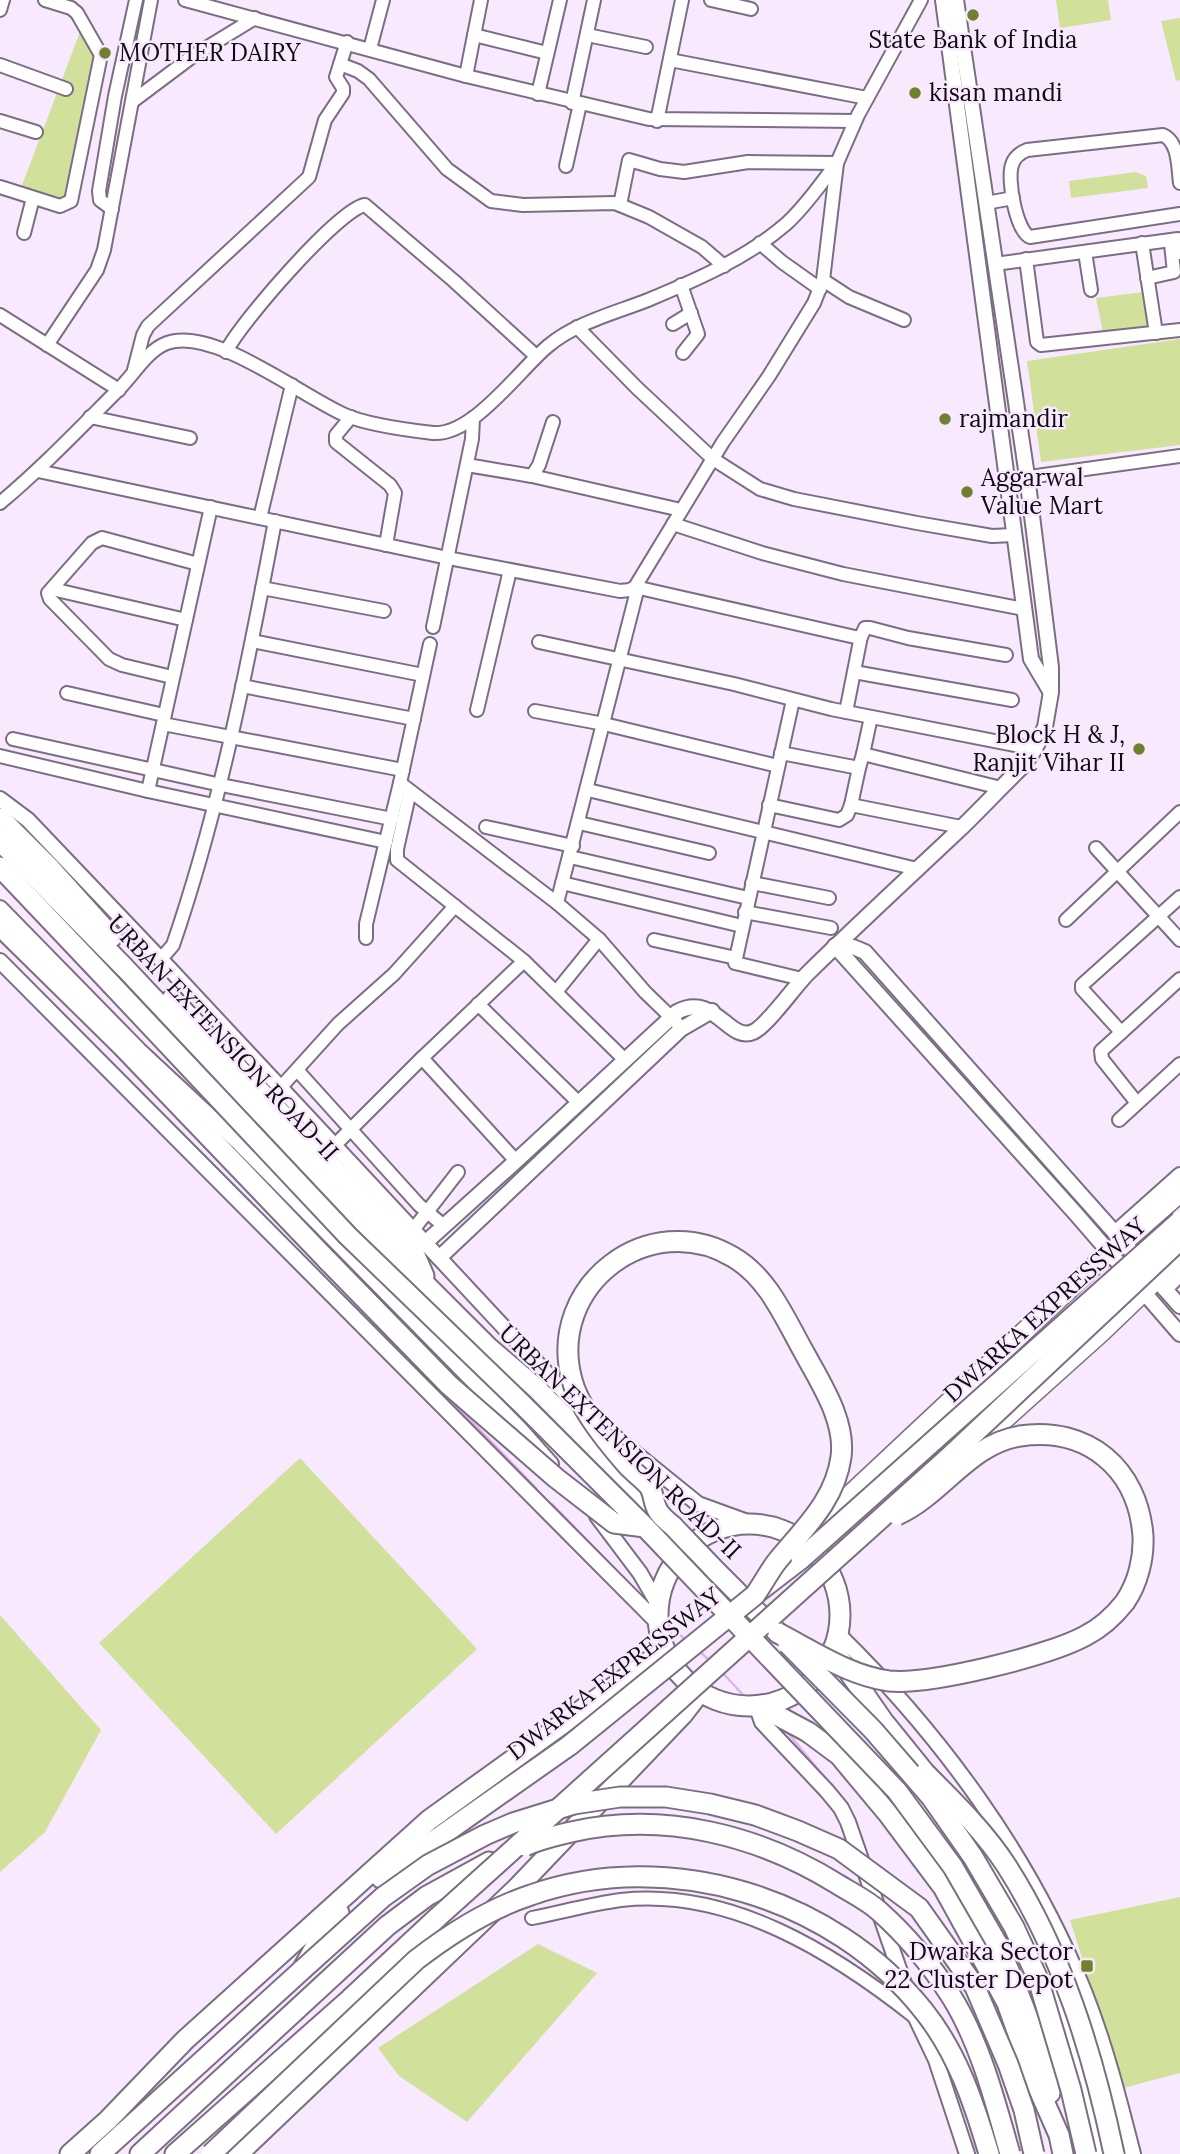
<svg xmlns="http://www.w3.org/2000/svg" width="1180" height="2154" viewBox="0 0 1180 2154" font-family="Lora,serif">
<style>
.green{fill:#d1e19b}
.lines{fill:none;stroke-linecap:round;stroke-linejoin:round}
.stream{stroke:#deb4f0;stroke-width:2.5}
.minor-casing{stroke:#7c6e82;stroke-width:16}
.tertiary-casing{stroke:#7c6e82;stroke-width:18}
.secondary-casing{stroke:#7c6e82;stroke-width:21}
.trunk-casing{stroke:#7c6e82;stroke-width:23}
.minor{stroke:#fff;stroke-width:12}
.tertiary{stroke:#fff;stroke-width:14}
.secondary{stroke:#fff;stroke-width:18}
.trunk{stroke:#fff;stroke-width:19}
.trunk-bridge-casing{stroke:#7c6e82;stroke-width:23;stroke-linecap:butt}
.trunk-bridge{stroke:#fff;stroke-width:19}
.poi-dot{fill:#70802e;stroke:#f8e9fe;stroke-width:2.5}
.labels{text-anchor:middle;stroke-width:5;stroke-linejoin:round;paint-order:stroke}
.poi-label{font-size:24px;fill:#100b12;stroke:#f8e9fe;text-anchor:start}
.street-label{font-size:24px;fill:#100b12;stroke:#f8e9fe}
</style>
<rect width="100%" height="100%" fill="#f8e9fe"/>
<g class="green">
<path d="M1056,0H1108L1111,20L1060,28Z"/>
<path d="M1180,18V80L1176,81L1161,21Z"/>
<path d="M80,32L96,57L68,197L58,201L21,188Z"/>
<path d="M1136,172L1146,176L1148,188L1071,198L1069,181Z"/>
<path d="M1144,292L1152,330L1103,333L1096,298Z"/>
<path d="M1180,339V445L1041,462L1027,361Z"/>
<path d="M300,1458L477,1649L276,1834L99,1643Z"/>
<path d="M0,1615L101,1730L45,1832L0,1872Z"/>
<path d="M1180,1897V2073L1123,2088L1070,1920Z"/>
<path d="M538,1944L597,1973L467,2122L399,2076L378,2048Z"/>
</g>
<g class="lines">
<g class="stream">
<path d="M105,1043L151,1091"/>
<path d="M448,1397L536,1488"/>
<path d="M552,1504L647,1602"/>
<path d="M673,1629L686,1640"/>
<path d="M699,1651L710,1661"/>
<path d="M722,1672L744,1696"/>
<path d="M788,1733L830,1784"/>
<path d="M899,1944L904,1964"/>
<path d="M963,2121L975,2154"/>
</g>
<g class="minor-casing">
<g id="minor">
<path d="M185,0L466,76L649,119L855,121"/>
<path d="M711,0L751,9"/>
<path d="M0,10L3,0"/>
<path d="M474,35L547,53"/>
<path d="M587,35L646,47"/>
<path d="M370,49L383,0"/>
<path d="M670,60L867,98"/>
<path d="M340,64L358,71L369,79L447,169L491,201L523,205L615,203L649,217L702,247L724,266"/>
<path d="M0,65L66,89"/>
<path d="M466,76L481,0"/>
<path d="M538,94L560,0"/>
<path d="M133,101L193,56L255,18"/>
<path d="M572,103L594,0"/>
<path d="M0,121L36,132"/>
<path d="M657,121L682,0"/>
<path d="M566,166L580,104"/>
<path d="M1180,183C1178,168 1179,142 1163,135L1027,150C1020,153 1014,157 1012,165C1007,179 1016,231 1030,237L1180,214"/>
<path d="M0,187L60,206L71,201L101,55L77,13L71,8L45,0"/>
<path d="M986,203L1013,198"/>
<path d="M620,205L629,160L660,169L684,172L748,162L837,163"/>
<path d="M112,209L100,200L99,191L115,96L136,0"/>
<path d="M24,233L33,198"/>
<path d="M760,243L782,262L820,289"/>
<path d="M1142,243L1156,333"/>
<path d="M1085,252L1091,290"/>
<path d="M1026,259L1037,342L1041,345L1180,330"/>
<path d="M995,264L1178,239L1180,253"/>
<path d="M1147,278L1174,272L1171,244"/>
<path d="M823,280L849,297L904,320"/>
<path d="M681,285L698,334L683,353"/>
<path d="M0,315L119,390"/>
<path d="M673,324L691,313"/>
<path d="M577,327L637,388L713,459L760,489L794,499L917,523L992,536L1014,535"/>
<path d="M47,345L97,270L104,250L151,0"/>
<path d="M226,352C239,324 339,209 365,205L454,281L536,356"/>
<path d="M134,370L143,335L148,326L309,177L325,120L343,93V88L336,77L347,42"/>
<path d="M90,417L190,438"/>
<path d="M351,417L336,435V442L390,485L395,493L386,545"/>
<path d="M467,465L532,476L539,465L553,422"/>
<path d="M38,471L448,558L620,591L630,590L635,587L723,442L769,376L814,303L823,280L837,163L858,115L921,0"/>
<path d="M532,476L681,510"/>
<path d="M1007,480L1180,456"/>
<path d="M0,503C42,468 79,429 118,390C134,375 146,351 167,343C213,326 303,397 345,415C368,425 407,430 433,433C473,436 519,370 548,346C575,323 615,313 648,300C696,280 747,258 786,224C806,206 821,183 837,163"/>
<path d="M260,518L292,385"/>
<path d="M673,524L762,553L843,574L1024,609"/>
<path d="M635,587L855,637H861L865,628H870L908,638L1006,655"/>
<path d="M262,588L384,611"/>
<path d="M52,589L186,620"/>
<path d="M433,627L472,439L473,418"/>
<path d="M252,641L423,675"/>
<path d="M539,642L734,684L831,709L1035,749"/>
<path d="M854,672L1012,700"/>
<path d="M172,677L122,665L109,659L50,599L48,593L92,543L102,538L198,564"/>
<path d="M242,686L414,719"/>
<path d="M67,693L164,715"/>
<path d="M793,700L735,963L802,979"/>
<path d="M477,710L510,570"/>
<path d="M535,711L604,724L778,766"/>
<path d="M846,712L861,636"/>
<path d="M163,724L403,770"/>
<path d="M13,739L221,785L392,819"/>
<path d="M781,753L859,768L863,754L1001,788"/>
<path d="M863,754L871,717"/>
<path d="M0,756L148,791L386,842"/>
<path d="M859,768L851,805L961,827"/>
<path d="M400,783L557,903L599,939L556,992"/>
<path d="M588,790L917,869"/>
<path d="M148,791L211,507"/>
<path d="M410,791L397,849V860L524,961"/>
<path d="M769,805L839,820L847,815L851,805"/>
<path d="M579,823L709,853"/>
<path d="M486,827L573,846"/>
<path d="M1096,848L1180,940"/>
<path d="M570,857L748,898"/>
<path d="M562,883L742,926"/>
<path d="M752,883L829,898"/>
<path d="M557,903L638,587"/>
<path d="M745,912L831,928"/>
<path d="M1066,920L1180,812"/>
<path d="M366,938V924L400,783L430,644"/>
<path d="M599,939L645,992L677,1023"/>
<path d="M654,940L736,958"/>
<path d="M161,959L173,945C220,808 248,664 275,521"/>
<path d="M478,1004L579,1103"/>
<path d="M1121,1032L1082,989V985L1180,897"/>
<path d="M422,1058L516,1161"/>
<path d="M297,1070L419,1205L444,1226"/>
<path d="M281,1087L338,1024L394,974L455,906"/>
<path d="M1137,1103L1102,1059L1101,1051L1180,979"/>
<path d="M1119,1120L1180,1064"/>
<path d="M335,1145L422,1058L524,961L624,1059"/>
<path d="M413,1230L458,1172"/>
<path d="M532,1918C562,1912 591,1904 621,1900C731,1888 834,1953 916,2018"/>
</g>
</g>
<g class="tertiary-casing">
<g id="tertiary">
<path d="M943,0L1031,659L1050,691"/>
<path d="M0,799L28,820L167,966L580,1409"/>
<path d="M0,908L139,1050L240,1144L520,1429L551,1464"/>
<path d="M835,946L1076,1214L1180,1334"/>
<path d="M835,946L853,947L865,952L1180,1306"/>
<path d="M0,961L658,1623"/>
<path d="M1115,1233L1180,1175"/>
<path d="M425,1243L516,1161L677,1012C715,992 729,1043 753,1032C766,1027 795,986 807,974C857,925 908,878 959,830C981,809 1001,787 1023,766L1035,749L1045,727L1051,692V667L1027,476L956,0"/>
<path d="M439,1258L681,1029L712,1011"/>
<path d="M1165,1289L1180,1274"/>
<path d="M604,1428L698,1504L753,1524"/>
<path d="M597,1516L640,1573L658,1604"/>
<path d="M838,1634C941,1735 1030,1856 1084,1991C1105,2044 1119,2099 1133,2154"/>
<path d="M756,1705L762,1722L827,1791L841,1808L848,1822L916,2018L936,2060L967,2154"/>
</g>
</g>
<g class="secondary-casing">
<g id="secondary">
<path d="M964,1456L1103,1331L1180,1257"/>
<path d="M809,1533L1109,1252L1123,1243L1180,1193"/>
</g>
</g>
<g class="trunk-casing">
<g id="trunk">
<path d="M0,818L50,868L112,937"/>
<path d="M0,841L124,967L363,1222L488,1347L536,1388L658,1511"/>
<path d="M0,867L111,984"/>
<path d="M0,926L122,1046L328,1261"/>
<path d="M172,999L414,1253L424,1276"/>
<circle cx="749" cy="1615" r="91"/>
<path d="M717,1572L778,1633"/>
<path d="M758,1592L801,1559"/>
<path d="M833,1649L883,1721L934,1784"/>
<path d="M763,1705L780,1717L808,1732L839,1755L889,1815L943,1887L1007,2003L1032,2074L1059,2135L1063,2154"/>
<path d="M961,1819C981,1849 1001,1879 1019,1910C1060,1982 1087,2073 1102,2154"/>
<path d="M381,1878L570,1745"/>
<path d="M998,1945C1019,1993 1039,2042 1050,2093"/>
<path d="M70,2154L108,2120L185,2040L429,1820L665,1650"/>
<path d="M100,2154L302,1970L332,1918L339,1913"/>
<path d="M140,2154L387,1926L427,1896L489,1862"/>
<path d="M175,2154L350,1999L438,1917"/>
<path d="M238,2154L517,1888L683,1714L700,1692"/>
</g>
</g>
<use href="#minor" class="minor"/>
<use href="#tertiary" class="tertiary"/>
<use href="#secondary" class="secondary"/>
<use href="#trunk" class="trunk"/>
<g class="trunk-bridge-casing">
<g id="trunk-bridge">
<path d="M111,984L348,1236L521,1403L645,1527L897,1791L953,1867L998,1945"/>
<path d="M328,1261L449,1385L556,1478L614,1523L645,1527"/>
<path d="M801,1559L1180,1221"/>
<path d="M778,1633C813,1651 850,1676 889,1681C930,1685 1048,1656 1085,1636C1101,1628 1114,1616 1125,1602C1138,1583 1144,1558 1143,1536C1138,1469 1088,1426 1020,1436C969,1444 942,1495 897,1515"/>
<path d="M788,1644L873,1730L931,1797L973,1857L1014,1927L1038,1979L1071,2090L1086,2154"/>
<path d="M570,1745L755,1595C762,1585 768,1574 775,1564C801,1531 835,1502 841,1457C846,1421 821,1384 805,1354C785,1319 769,1278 733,1257C650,1207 546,1285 572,1380C579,1408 607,1442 626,1464C633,1472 642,1478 649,1486C654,1493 653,1503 658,1511C661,1516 668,1522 673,1526C687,1541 702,1556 717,1572"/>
<path d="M925,1773C953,1801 984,1831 1006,1865C1062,1952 1093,2054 1114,2154"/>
<path d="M525,1846C540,1839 555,1836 571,1832C664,1811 759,1835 839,1885C852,1893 868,1901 879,1911C906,1935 931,1965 951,1996C980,2042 995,2101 1010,2154"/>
<path d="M438,1917L949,1457L1180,1240"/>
<path d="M302,1970L383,1897L428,1865L485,1835L513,1823L574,1804L620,1797H666L710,1804L755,1815L798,1831L839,1849L919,1908L975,1987L1008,2064L1024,2110L1034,2154"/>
<path d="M211,2154L416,1960C451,1933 488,1909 531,1895C668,1847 833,1897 923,2010C957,2052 974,2103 989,2154"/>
</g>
</g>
<use href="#trunk-bridge" class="trunk-bridge"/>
</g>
<g class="poi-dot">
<circle cx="973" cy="15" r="7"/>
<circle cx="105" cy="53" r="7"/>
<circle cx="915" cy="93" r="7"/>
<circle cx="945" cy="419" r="7"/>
<circle cx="967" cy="492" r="7"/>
<circle cx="1139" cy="749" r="7"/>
<rect x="1080" y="1959" width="14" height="14" rx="3.5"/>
</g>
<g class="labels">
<g class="poi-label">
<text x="973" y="48" text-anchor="middle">State Bank of India</text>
<text x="119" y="61">MOTHER DAIRY</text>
<text x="929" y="101">kisan mandi</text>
<text x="959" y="427">rajmandir</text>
<text x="981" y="486">Aggarwal<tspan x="981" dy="28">Value Mart</tspan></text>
<text x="1125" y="743" text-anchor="end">Block H &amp; J,<tspan x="1125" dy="28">Ranjit Vihar II</tspan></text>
<text x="1073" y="1960" text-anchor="end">Dwarka Sector<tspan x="1073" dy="28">22 Cluster Depot</tspan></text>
</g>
<g class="street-label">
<text transform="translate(223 1038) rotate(47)" y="8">URBAN EXTENSION ROAD-II</text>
<text transform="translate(1045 1310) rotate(-42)" y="8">DWARKA EXPRESSWAY</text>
<text transform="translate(620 1442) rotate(44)" y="8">URBAN EXTENSION ROAD-II</text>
<text transform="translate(614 1674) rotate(-38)" y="8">DWARKA EXPRESSWAY</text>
</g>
</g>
</svg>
